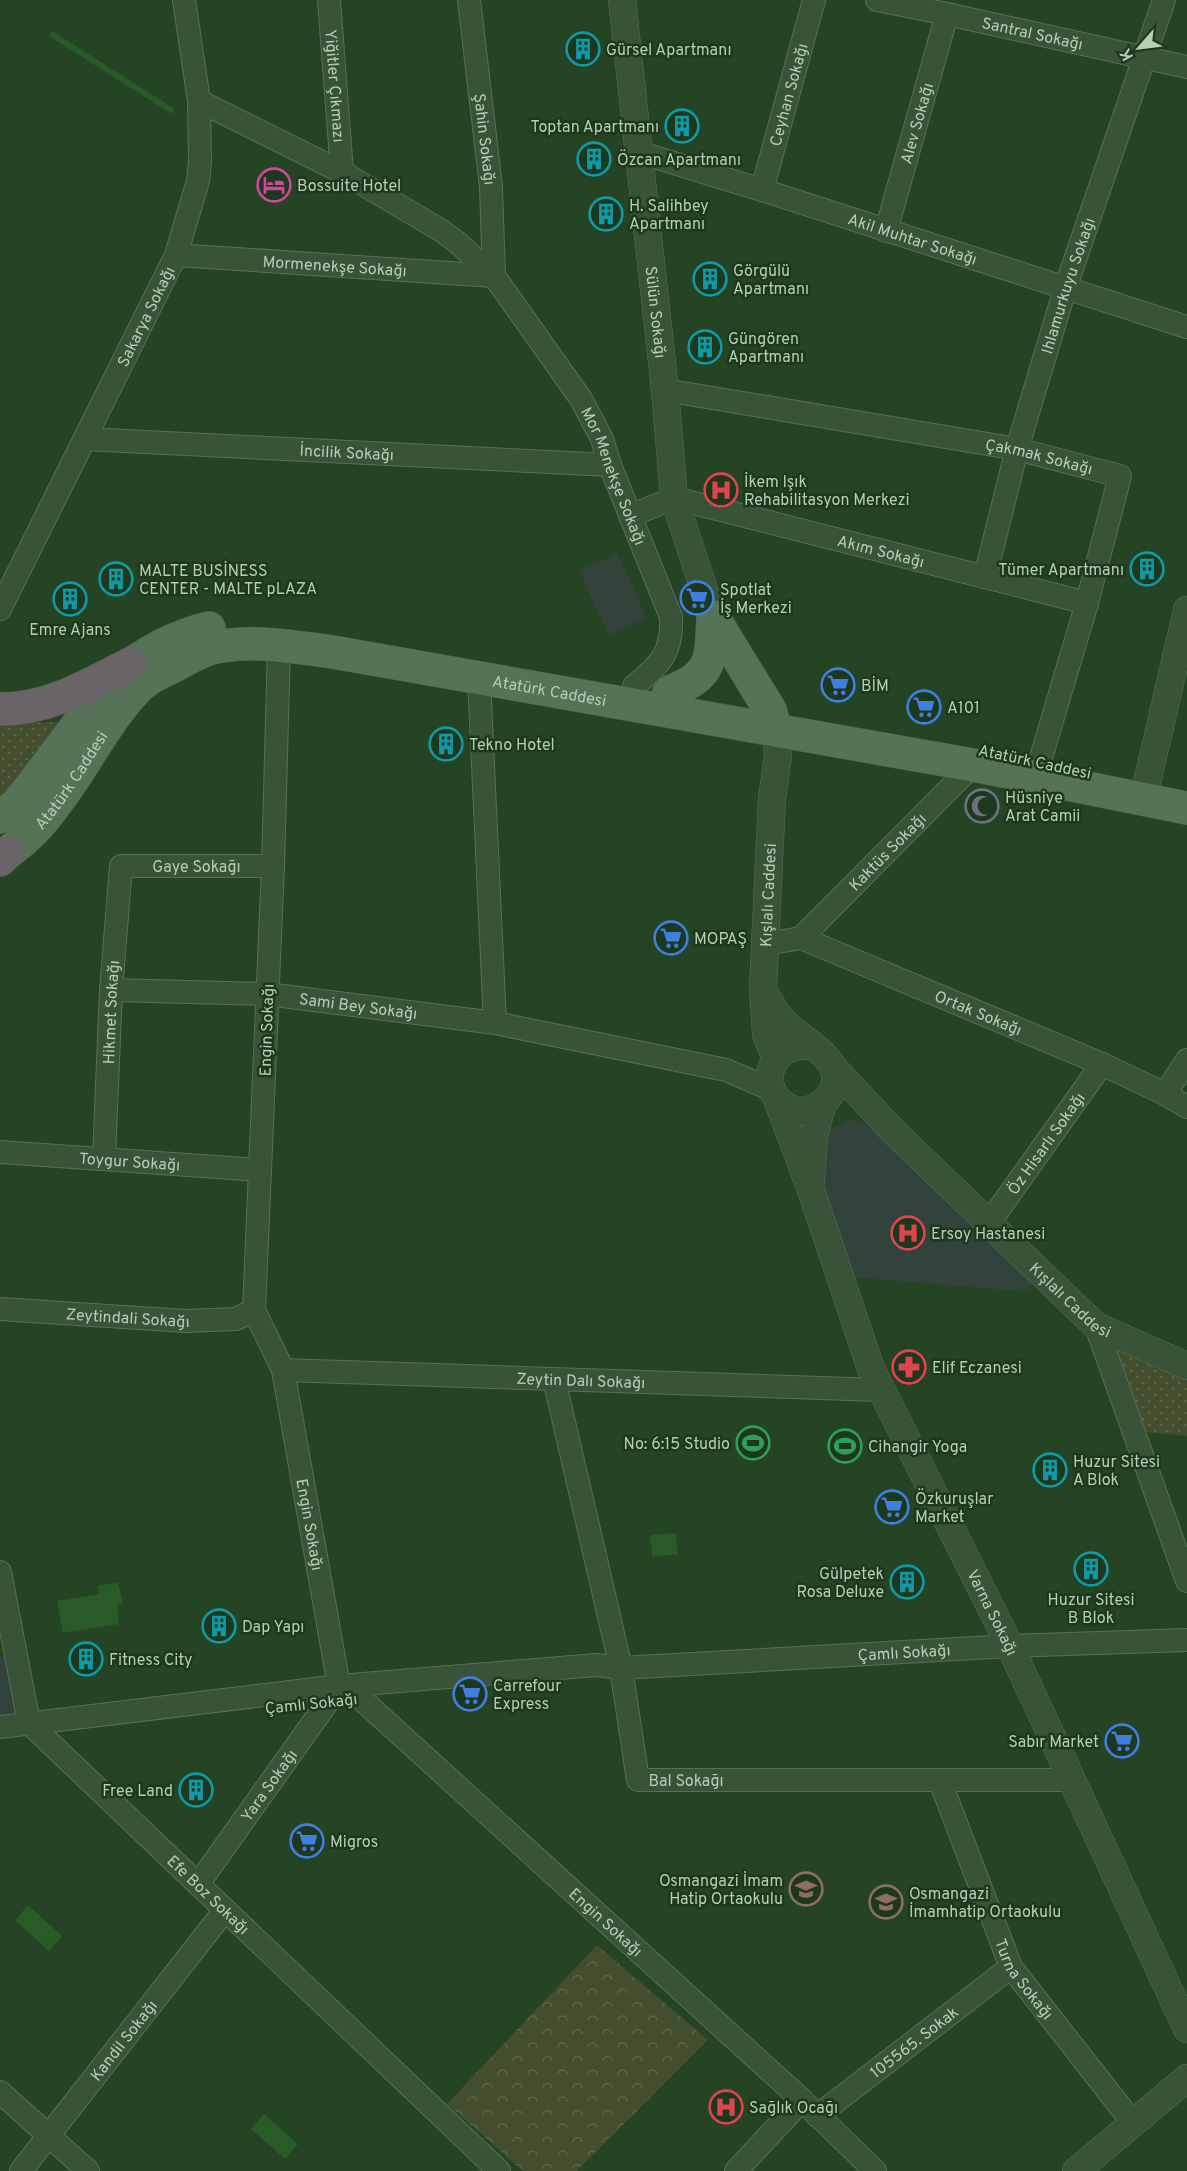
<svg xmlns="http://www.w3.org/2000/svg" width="1187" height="2171" viewBox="0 0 1187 2171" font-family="Overpass,sans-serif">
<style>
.medical{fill:#31433b}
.grass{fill:url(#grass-dots)}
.forest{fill:url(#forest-crowns)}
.water{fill:#295b29}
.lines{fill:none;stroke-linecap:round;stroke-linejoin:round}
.stream{stroke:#295b29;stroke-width:6}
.minor-casing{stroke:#577057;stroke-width:24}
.tertiary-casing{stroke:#577057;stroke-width:28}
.primary-casing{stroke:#435c42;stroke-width:34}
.trunk-casing{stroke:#445d43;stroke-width:34}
.minor{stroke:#395339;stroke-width:22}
.tertiary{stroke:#395339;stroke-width:27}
.primary{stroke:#577357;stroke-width:33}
.trunk{stroke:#686468;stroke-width:33}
.labels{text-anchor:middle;stroke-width:5;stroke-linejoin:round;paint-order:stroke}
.street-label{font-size:16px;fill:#b6cdb6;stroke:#1e381d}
.poi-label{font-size:16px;fill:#b6cdb6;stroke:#1e381d;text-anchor:start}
</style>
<defs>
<pattern id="grass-dots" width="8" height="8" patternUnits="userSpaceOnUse" patternTransform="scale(1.5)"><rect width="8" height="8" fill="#424e2e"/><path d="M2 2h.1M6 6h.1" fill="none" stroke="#5b664a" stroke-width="1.8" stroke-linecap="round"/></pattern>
<pattern id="forest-crowns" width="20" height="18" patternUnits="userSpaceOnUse" patternTransform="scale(1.5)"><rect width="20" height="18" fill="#424e2e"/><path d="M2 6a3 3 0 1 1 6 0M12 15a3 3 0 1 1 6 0" fill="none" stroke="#5b664a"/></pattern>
</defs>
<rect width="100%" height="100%" fill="#254424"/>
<g class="medical">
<path d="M617,553L647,618L609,635L579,571Z"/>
<path d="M849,1119L872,1127L1033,1283L1030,1292L850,1277L821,1189V1161L830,1129Z"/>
<path d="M16,1654L28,1726L0,1730V1656Z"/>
</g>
<g class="grass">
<path d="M0,720L12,723L58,722L10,791L0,799Z"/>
<path d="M1110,1345L1187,1380V1436L1144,1432Z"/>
</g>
<path class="forest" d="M597,1945L708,2040L577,2171H523L447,2104Z"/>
<g class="water">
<path d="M676,1533L678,1554L652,1557L650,1535Z"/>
<path d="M118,1583L123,1604L117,1605L119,1624L63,1633L57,1601L99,1594L98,1585Z"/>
<path d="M28,1905L62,1936L49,1951L15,1920Z"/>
<path d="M264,2114L298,2144L285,2159L251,2129Z"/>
</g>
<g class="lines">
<path class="stream" d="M53,35L171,110"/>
<g class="minor-casing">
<g id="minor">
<path id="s1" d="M329,0L342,172"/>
<path id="s2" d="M469,0L491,187L494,276"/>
<path id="s3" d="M877,0L947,14L1187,67"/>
<path id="s4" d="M199,101L342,172L442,231L458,243L494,276L581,399L602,439L610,465L671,617C673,652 660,665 634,686"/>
<path id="s5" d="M638,152L762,190L1187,327"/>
<path id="s6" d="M762,190L814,0"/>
<path id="s7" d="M886,231L947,14"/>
<path id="s8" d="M176,255L494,276"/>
<path id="s9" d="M665,390L1017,449L1120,476L1087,603L1040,761"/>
<path id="s10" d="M85,439L610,465"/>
<path id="s11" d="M630,516L674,498L1087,603"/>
<path id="s12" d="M985,577L1017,449L1065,289L1164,0"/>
<path id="s13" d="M0,609L176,255L198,181L200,162L199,101L184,0"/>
<path id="s14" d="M279,646L273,866L254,1310L283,1370L339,1686"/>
<path d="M479,679L495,1023"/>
<path id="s15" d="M801,938L973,765"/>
<path id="s16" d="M766,944L801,938L1102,1064L1165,1094L1187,1107"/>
<path id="s17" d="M111,990L267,994L495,1023L726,1070L772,1090"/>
<path d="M1165,1094L1187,1060"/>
<path id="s18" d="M0,1152L260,1170"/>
<path id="s19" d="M104,1158L111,990L121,866H273"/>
<path id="s20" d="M989,1223L1102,1064"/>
<path id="s21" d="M0,1309L185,1321L236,1319L254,1310"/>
<path d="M1096,1326L1187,1581"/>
<path id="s22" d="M283,1370L880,1390"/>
<path id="s23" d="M554,1379L621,1668L638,1780H1071"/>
<path id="s24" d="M0,1572L29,1723L499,2171"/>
<path id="s25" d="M339,1686L359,1697L802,2100L875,2171"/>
<path id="s26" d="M0,1727L339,1686L596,1665L621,1668L1010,1646L1187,1640"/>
<path id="s27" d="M940,1781L1011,1967L1133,2123"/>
<path id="s28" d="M199,1883L339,1686"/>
<path d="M0,2092L88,2171"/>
<path id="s29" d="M817,2116L1011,1967"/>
<path id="s30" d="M21,2171L225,1910"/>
<path d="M736,2171L802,2100"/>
</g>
</g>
<g class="tertiary-casing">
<g id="tertiary">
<path id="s31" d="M622,0L665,390L674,498L713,617"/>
<path d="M1143,800L1187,610"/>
<path d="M765,993C771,1005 776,1014 785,1023C800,1038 832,1054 835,1074C839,1102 803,1122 782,1103C754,1079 778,1038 814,1047"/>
<path id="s32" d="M776,1059L766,1034L763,989L772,798L778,757L776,730"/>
<path id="s33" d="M833,1067L893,1131L1096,1326L1187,1366"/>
<path id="s34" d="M777,1099L811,1190L871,1369L1010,1646L1187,2029"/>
<path d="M811,1180L814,1135L823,1103"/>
<path d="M1076,2171L1187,2078"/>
</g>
</g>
<g class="primary-casing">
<g id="primary">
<path d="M713,617L770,710L776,730"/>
<path d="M669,692C713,676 711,659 713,617"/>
<path d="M0,817L15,806L26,793L113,678C141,655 174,636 209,628"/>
<path id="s35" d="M0,857C33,838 53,809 74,778C93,749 111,717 134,692C144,680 159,673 172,667C184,661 196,653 209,649C247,638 289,647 327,651L973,765L1187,808"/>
</g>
</g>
<g class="trunk-casing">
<g id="trunk">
<path d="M0,709C47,710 89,685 130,664"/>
<path d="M0,860L7,853"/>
</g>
</g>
<use href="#minor" class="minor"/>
<use href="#tertiary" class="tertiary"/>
<use href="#primary" class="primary"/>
<use href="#trunk" class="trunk"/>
</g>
<defs>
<g id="building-ring" transform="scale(1.725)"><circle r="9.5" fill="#1e381d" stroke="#0f9aa8" stroke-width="1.5"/><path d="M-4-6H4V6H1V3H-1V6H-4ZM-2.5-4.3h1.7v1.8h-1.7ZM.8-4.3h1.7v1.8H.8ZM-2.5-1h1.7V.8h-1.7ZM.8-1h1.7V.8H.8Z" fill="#0f9aa8"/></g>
<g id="hotel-ring" transform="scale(1.725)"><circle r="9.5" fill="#1e381d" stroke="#d1479c" stroke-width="1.5"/><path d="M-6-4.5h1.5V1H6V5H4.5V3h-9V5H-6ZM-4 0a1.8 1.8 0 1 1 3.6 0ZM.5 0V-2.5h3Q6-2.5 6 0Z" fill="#d1479c"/></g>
<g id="hospital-ring" transform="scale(1.725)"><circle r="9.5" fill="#1e381d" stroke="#e0444e" stroke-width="1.5"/><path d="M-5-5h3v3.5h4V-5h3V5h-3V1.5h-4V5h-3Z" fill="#e0444e"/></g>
<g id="supermarket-ring" transform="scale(1.725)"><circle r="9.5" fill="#1e381d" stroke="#3f7fe0" stroke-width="1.5"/><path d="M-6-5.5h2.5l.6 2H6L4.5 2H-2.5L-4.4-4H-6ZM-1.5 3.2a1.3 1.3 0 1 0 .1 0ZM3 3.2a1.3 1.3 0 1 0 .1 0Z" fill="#3f7fe0"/></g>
<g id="mosque-ring" transform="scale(1.725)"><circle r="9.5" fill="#1e381d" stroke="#6b7280" stroke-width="1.5"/><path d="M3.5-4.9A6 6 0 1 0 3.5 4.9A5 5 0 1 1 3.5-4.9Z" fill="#6b7280"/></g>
<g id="pharmacy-ring" transform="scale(1.725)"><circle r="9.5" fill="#1e381d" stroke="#e0444e" stroke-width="1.5"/><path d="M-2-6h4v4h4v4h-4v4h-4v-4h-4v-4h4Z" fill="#e0444e"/></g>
<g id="stadium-ring" transform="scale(1.725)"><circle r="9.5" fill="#1e381d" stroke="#2e9e5b" stroke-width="1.5"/><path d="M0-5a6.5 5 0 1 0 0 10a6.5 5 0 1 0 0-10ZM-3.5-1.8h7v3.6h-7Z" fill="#2e9e5b"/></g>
<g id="school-ring" transform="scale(1.725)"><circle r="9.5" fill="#1e381d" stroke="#8d6e63" stroke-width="1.5"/><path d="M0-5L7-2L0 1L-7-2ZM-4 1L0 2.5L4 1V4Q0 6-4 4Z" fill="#8d6e63"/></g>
</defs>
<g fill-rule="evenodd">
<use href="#building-ring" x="583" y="49"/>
<use href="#building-ring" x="682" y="126"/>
<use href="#building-ring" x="594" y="159"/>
<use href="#hotel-ring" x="274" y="185"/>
<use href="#building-ring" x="606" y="214"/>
<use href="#building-ring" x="710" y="279"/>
<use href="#building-ring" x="705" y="347"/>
<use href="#hospital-ring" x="721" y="490"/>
<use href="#building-ring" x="1147" y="569"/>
<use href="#building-ring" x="116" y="579"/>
<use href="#supermarket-ring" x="697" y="598"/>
<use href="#building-ring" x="70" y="599"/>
<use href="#supermarket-ring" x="838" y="685"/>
<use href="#supermarket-ring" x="924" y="707"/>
<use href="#building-ring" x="446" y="744"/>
<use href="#mosque-ring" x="982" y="806"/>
<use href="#supermarket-ring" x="671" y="938"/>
<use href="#hospital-ring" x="908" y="1233"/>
<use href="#pharmacy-ring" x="909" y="1367"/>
<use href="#stadium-ring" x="753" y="1443"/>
<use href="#stadium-ring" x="845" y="1446"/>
<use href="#building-ring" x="1050" y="1470"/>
<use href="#supermarket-ring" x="892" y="1507"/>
<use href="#building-ring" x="1091" y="1569"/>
<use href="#building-ring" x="907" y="1582"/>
<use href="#building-ring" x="219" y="1626"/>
<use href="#building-ring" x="86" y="1659"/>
<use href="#supermarket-ring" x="470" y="1694"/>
<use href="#supermarket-ring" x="1122" y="1741"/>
<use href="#building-ring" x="196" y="1790"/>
<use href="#supermarket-ring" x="307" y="1841"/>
<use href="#school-ring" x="806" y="1889"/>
<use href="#school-ring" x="886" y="1902"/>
<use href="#hospital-ring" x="726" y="2107"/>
</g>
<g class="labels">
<g class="street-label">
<text dy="6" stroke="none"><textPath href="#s3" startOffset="159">Santral Sokağı</textPath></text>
<text dy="6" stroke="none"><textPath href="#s1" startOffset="86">Yiğitler Çıkmazı</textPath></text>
<text dy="6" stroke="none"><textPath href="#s6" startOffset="99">Ceyhan Sokağı</textPath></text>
<text dy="6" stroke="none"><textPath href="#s7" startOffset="112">Alev Sokağı</textPath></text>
<text dy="6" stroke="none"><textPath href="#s2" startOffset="140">Şahin Sokağı</textPath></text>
<text dy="6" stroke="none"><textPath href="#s5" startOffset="288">Akil Muhtar Sokağı</textPath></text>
<text dy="6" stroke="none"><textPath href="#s8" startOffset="159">Mormenekşe Sokağı</textPath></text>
<text dy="6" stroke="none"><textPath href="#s12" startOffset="303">Ihlamurkuyu Sokağı</textPath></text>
<text dy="6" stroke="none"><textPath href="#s31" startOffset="314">Sülün Sokağı</textPath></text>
<text dy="6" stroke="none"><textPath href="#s13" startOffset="327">Sakarya Sokağı</textPath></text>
<text dy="6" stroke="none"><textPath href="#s10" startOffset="262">İncilik Sokağı</textPath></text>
<text dy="6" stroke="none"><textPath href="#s9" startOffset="380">Çakmak Sokağı</textPath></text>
<text dy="6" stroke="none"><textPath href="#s4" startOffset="579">Mor Menekşe Sokağı</textPath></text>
<text dy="6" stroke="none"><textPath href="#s11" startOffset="261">Akım Sokağı</textPath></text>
<text dy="6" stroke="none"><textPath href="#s35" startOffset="646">Atatürk Caddesi</textPath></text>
<text transform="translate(1035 761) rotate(12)" y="6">Atatürk Caddesi</text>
<text dy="6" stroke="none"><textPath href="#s35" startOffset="106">Atatürk Caddesi</textPath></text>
<text dy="6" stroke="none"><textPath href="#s15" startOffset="122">Kaktüs Sokağı</textPath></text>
<text dy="6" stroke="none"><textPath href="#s19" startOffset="368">Gaye Sokağı</textPath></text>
<text dy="6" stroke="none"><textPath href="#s32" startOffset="166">Kışlalı Caddesi</textPath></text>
<text dy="6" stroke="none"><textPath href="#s17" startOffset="248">Sami Bey Sokağı</textPath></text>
<text dy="6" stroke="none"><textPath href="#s19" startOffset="146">Hikmet Sokağı</textPath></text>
<text dy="6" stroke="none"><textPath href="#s16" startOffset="228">Ortak Sokağı</textPath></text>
<text transform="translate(266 1030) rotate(-88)" y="6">Engin Sokağı</text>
<text dy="6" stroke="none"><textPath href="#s20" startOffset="98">Öz Hisarlı Sokağı</textPath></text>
<text dy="6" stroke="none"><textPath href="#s18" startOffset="130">Toygur Sokağı</textPath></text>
<text dy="6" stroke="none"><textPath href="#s33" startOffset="333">Kışlalı Caddesi</textPath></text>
<text dy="6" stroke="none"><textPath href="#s21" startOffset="128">Zeytindali Sokağı</textPath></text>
<text dy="6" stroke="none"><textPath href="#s22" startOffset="298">Zeytin Dalı Sokağı</textPath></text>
<text dy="6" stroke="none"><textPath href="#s14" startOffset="888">Engin Sokağı</textPath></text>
<text dy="6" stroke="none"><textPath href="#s34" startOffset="558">Varna Sokağı</textPath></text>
<text dy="6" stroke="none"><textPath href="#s26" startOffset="908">Çamlı Sokağı</textPath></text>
<text transform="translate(311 1703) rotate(-6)" y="6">Çamlı Sokağı</text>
<text dy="6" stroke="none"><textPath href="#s23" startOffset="458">Bal Sokağı</textPath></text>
<text dy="6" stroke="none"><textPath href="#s28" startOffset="120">Yara Sokağı</textPath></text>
<text dy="6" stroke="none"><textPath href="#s24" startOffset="402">Efe Boz Sokağı</textPath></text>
<text dy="6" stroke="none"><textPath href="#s25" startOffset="357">Engin Sokağı</textPath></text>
<text dy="6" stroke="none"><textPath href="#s27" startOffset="216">Turna Sokağı</textPath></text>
<text dy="6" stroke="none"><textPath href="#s30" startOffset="166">Kandil Sokağı</textPath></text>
<text dy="6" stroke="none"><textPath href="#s29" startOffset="122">105565. Sokak</textPath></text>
</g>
<g class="poi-label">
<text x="606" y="55">Gürsel Apartmanı</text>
<text x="659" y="132" text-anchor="end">Toptan Apartmanı</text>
<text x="617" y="165">Özcan Apartmanı</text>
<text x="297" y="191">Bossuite Hotel</text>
<text x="629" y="211">H. Salihbey<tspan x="629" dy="18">Apartmanı</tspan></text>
<text x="733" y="276">Görgülü<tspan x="733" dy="18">Apartmanı</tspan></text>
<text x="728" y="344">Güngören<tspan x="728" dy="18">Apartmanı</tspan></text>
<text x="744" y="487">İkem Işık<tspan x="744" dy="18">Rehabilitasyon Merkezi</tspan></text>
<text x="1124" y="575" text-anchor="end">Tümer Apartmanı</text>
<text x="139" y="576">MALTE BUSİNESS<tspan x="139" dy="18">CENTER - MALTE pLAZA</tspan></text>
<text x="720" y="595">Spotlat<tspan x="720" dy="18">İş Merkezi</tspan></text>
<text x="70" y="635" text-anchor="middle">Emre Ajans</text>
<text x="861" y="691">BİM</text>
<text x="947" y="713">A101</text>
<text x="469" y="750">Tekno Hotel</text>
<text x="1005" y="803">Hüsniye<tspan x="1005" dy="18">Arat Camii</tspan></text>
<text x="694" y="944">MOPAŞ</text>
<text x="931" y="1239">Ersoy Hastanesi</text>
<text x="932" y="1373">Elif Eczanesi</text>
<text x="730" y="1449" text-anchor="end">No: 6:15 Studio</text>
<text x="868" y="1452">Cihangir Yoga</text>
<text x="1073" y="1467">Huzur Sitesi<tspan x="1073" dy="18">A Blok</tspan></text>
<text x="915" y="1504">Özkuruşlar<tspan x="915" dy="18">Market</tspan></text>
<text x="884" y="1579" text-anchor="end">Gülpetek<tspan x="884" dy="18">Rosa Deluxe</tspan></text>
<text x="1091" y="1605" text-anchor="middle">Huzur Sitesi<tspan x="1091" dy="18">B Blok</tspan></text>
<text x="242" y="1632">Dap Yapı</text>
<text x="109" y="1665">Fitness City</text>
<text x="493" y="1691">Carrefour<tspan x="493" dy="18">Express</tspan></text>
<text x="1099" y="1747" text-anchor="end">Sabır Market</text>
<text x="173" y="1796" text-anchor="end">Free Land</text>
<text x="330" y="1847">Migros</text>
<text x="783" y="1886" text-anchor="end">Osmangazi İmam<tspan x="783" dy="18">Hatip Ortaokulu</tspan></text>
<text x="909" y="1899">Osmangazi<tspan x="909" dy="18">İmamhatip Ortaokulu</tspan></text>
<text x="749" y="2113">Sağlık Ocağı</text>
</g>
</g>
<g transform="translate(1139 48) rotate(242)" stroke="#1e381d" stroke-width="4.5" paint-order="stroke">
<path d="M0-4.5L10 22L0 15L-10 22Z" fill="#b6cdb6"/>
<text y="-9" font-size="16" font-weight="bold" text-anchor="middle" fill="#b6cdb6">K</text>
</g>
</svg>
